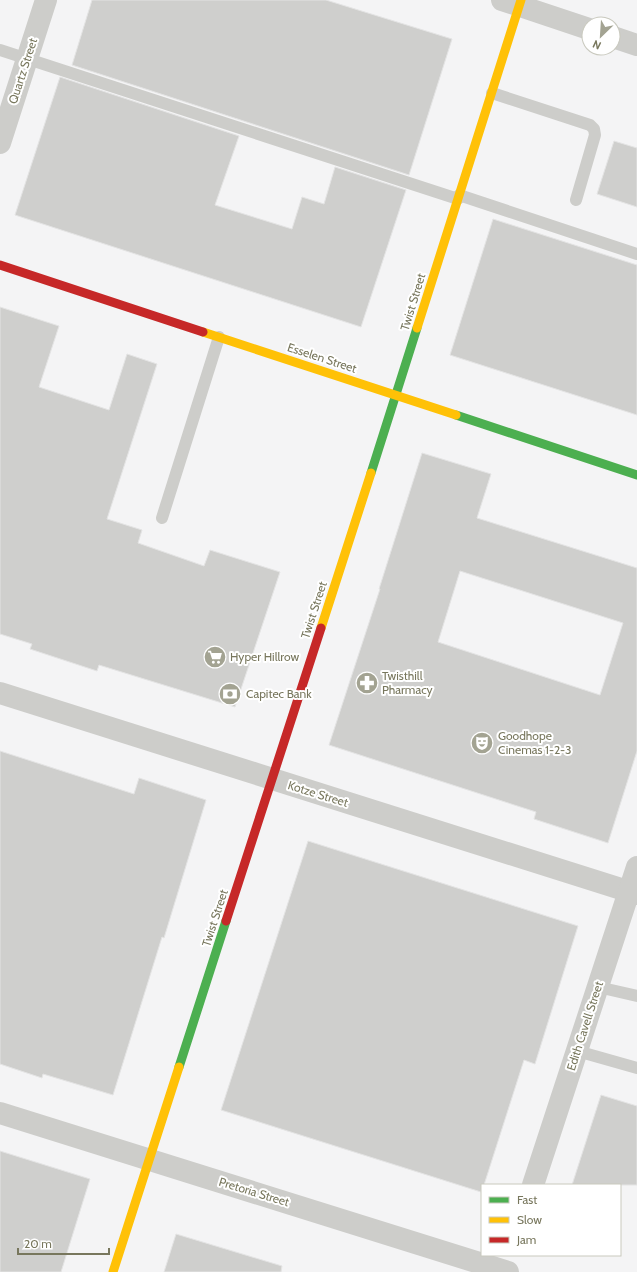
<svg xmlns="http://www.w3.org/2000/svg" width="637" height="1272" viewBox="0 0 637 1272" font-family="Cabin,sans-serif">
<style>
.building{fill:#cfcfcd;stroke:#e4e4e4;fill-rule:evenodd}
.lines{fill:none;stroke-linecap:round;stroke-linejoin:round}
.lane{stroke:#cdcdca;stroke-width:12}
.street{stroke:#cdcdca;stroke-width:22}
.fast{stroke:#4caf50;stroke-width:9}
.slow{stroke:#ffc107;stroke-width:9}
.jam{stroke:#c62828;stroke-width:9}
.labels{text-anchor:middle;stroke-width:4;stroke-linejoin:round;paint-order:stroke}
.street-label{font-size:12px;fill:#78775d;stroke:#fff}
.poi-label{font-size:12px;fill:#78775d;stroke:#fff;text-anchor:start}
</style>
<rect width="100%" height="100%" fill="#f4f4f5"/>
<g class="building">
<path d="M92,0H326L452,39L409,175L72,65Z"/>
<path d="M60,77L239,136L215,205L292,229L302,197L324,204L335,167L406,190L361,327L15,215Z"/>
<path d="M614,141L637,148V207L597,194Z"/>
<path d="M493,219L637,265V415L450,355Z"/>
<path d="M0,307L59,326L39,387L109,410L127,354L157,364L107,519L142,530L138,543L204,566L210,550L280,572L235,707L99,665L97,671L30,649L32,644L0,634Z"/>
<path d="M422,453L491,474L477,518L637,568V751L608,843L534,819L536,812L329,745L380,589H379ZM460,571L623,623L600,695L438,642Z"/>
<path d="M0,751L134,794L139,778L206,800L164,938L162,937L113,1095L43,1074L42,1078L0,1064Z"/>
<path d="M308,841L578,926L535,1064L524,1060L484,1185H482L481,1192L221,1110Z"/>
<path d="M601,1095L637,1106V1185H572Z"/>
<path d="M0,1151L90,1179L61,1272H0Z"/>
<path d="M176,1234L282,1266L281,1272H164Z"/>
</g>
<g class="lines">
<g class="lane">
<path d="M0,50L458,199"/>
<path d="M492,93L590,125L594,129L595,135L576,200"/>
<path d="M459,195L637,254"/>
<path d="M162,518L219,337"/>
<path d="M598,987L637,996"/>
<path d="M577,1051L637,1068"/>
</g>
<g class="street">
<path d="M502,0L589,29"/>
<path d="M613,37L637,45"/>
<path d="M0,143L46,0"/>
<path d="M0,693L637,894"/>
<path d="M0,1113L508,1272"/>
<path d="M533,1185L637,867"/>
</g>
<g class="fast">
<path d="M456,415L637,475"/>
<path d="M371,473L417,328"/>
<path d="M179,1067L226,921"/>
</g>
<g class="slow">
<path d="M417,328L521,0"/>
<path d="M203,332L456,415"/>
<path d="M321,628L371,473"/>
<path d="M113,1272L179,1067"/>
</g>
<g class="jam">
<path d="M0,265L203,332"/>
<path d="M226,921L321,628"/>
</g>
</g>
<defs>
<g id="supermarket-disc" transform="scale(1.15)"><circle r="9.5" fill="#a3a392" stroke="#fff"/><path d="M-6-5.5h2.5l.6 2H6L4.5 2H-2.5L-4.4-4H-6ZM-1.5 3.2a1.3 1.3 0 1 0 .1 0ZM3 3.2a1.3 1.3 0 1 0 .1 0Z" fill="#fff"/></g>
<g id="pharmacy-disc" transform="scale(1.15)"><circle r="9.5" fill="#a3a392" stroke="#fff"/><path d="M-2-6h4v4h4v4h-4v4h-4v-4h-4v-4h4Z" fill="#fff"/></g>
<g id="bank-disc" transform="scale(1.15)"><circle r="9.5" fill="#a3a392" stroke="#fff"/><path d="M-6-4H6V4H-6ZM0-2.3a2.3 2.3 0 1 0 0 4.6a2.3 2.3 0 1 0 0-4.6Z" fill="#fff"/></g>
<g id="theatre-disc" transform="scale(1.15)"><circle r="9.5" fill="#a3a392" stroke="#fff"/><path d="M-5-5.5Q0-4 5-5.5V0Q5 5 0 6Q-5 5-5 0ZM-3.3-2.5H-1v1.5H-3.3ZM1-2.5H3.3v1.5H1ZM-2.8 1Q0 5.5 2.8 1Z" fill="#fff"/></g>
</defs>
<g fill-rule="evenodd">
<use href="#supermarket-disc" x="215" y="657"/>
<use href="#pharmacy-disc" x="367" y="683"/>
<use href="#bank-disc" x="230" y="694"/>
<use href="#theatre-disc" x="482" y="743"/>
</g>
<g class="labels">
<g class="street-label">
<text transform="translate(23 71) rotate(-72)" y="4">Quartz Street</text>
<text transform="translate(413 302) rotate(-73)" y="4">Twist Street</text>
<text transform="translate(322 358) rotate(18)" y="4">Esselen Street</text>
<text transform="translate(314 610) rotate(-72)" y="4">Twist Street</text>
<text transform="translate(318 794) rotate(17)" y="4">Kotze Street</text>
<text transform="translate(215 918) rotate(-72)" y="4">Twist Street</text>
<text transform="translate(585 1026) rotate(-72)" y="4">Edith Cavell Street</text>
<text transform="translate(254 1192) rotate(17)" y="4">Pretoria Street</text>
</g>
<g class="poi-label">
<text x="230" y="661">Hyper Hillrow</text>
<text x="382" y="680">Twisthill<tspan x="382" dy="14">Pharmacy</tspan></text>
<text x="246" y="698">Capitec Bank</text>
<text x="498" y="740">Goodhope<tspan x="498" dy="14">Cinemas 1-2-3</tspan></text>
</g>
</g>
<rect x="481" y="1184" width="140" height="72" fill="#ffffff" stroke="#c9c9be"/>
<rect x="489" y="1197" width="20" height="6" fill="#4caf50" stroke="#c9c9be"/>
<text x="517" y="1204" font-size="12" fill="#78775d">Fast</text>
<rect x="489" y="1217" width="20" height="6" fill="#ffc107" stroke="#c9c9be"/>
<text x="517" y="1224" font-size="12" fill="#78775d">Slow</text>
<rect x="489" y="1237" width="20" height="6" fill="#c62828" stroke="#c9c9be"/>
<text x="517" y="1244" font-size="12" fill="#78775d">Jam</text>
<g transform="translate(601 36) rotate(205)"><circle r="19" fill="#ffffff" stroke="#c9c9be"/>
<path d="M0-3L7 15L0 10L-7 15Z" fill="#a3a392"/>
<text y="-6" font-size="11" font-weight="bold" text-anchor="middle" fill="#78775d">N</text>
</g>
<path d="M18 1248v6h91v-6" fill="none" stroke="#78775d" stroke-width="2"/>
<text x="24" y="1248" font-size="12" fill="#78775d" stroke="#ffffff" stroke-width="3" paint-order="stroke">20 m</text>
</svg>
